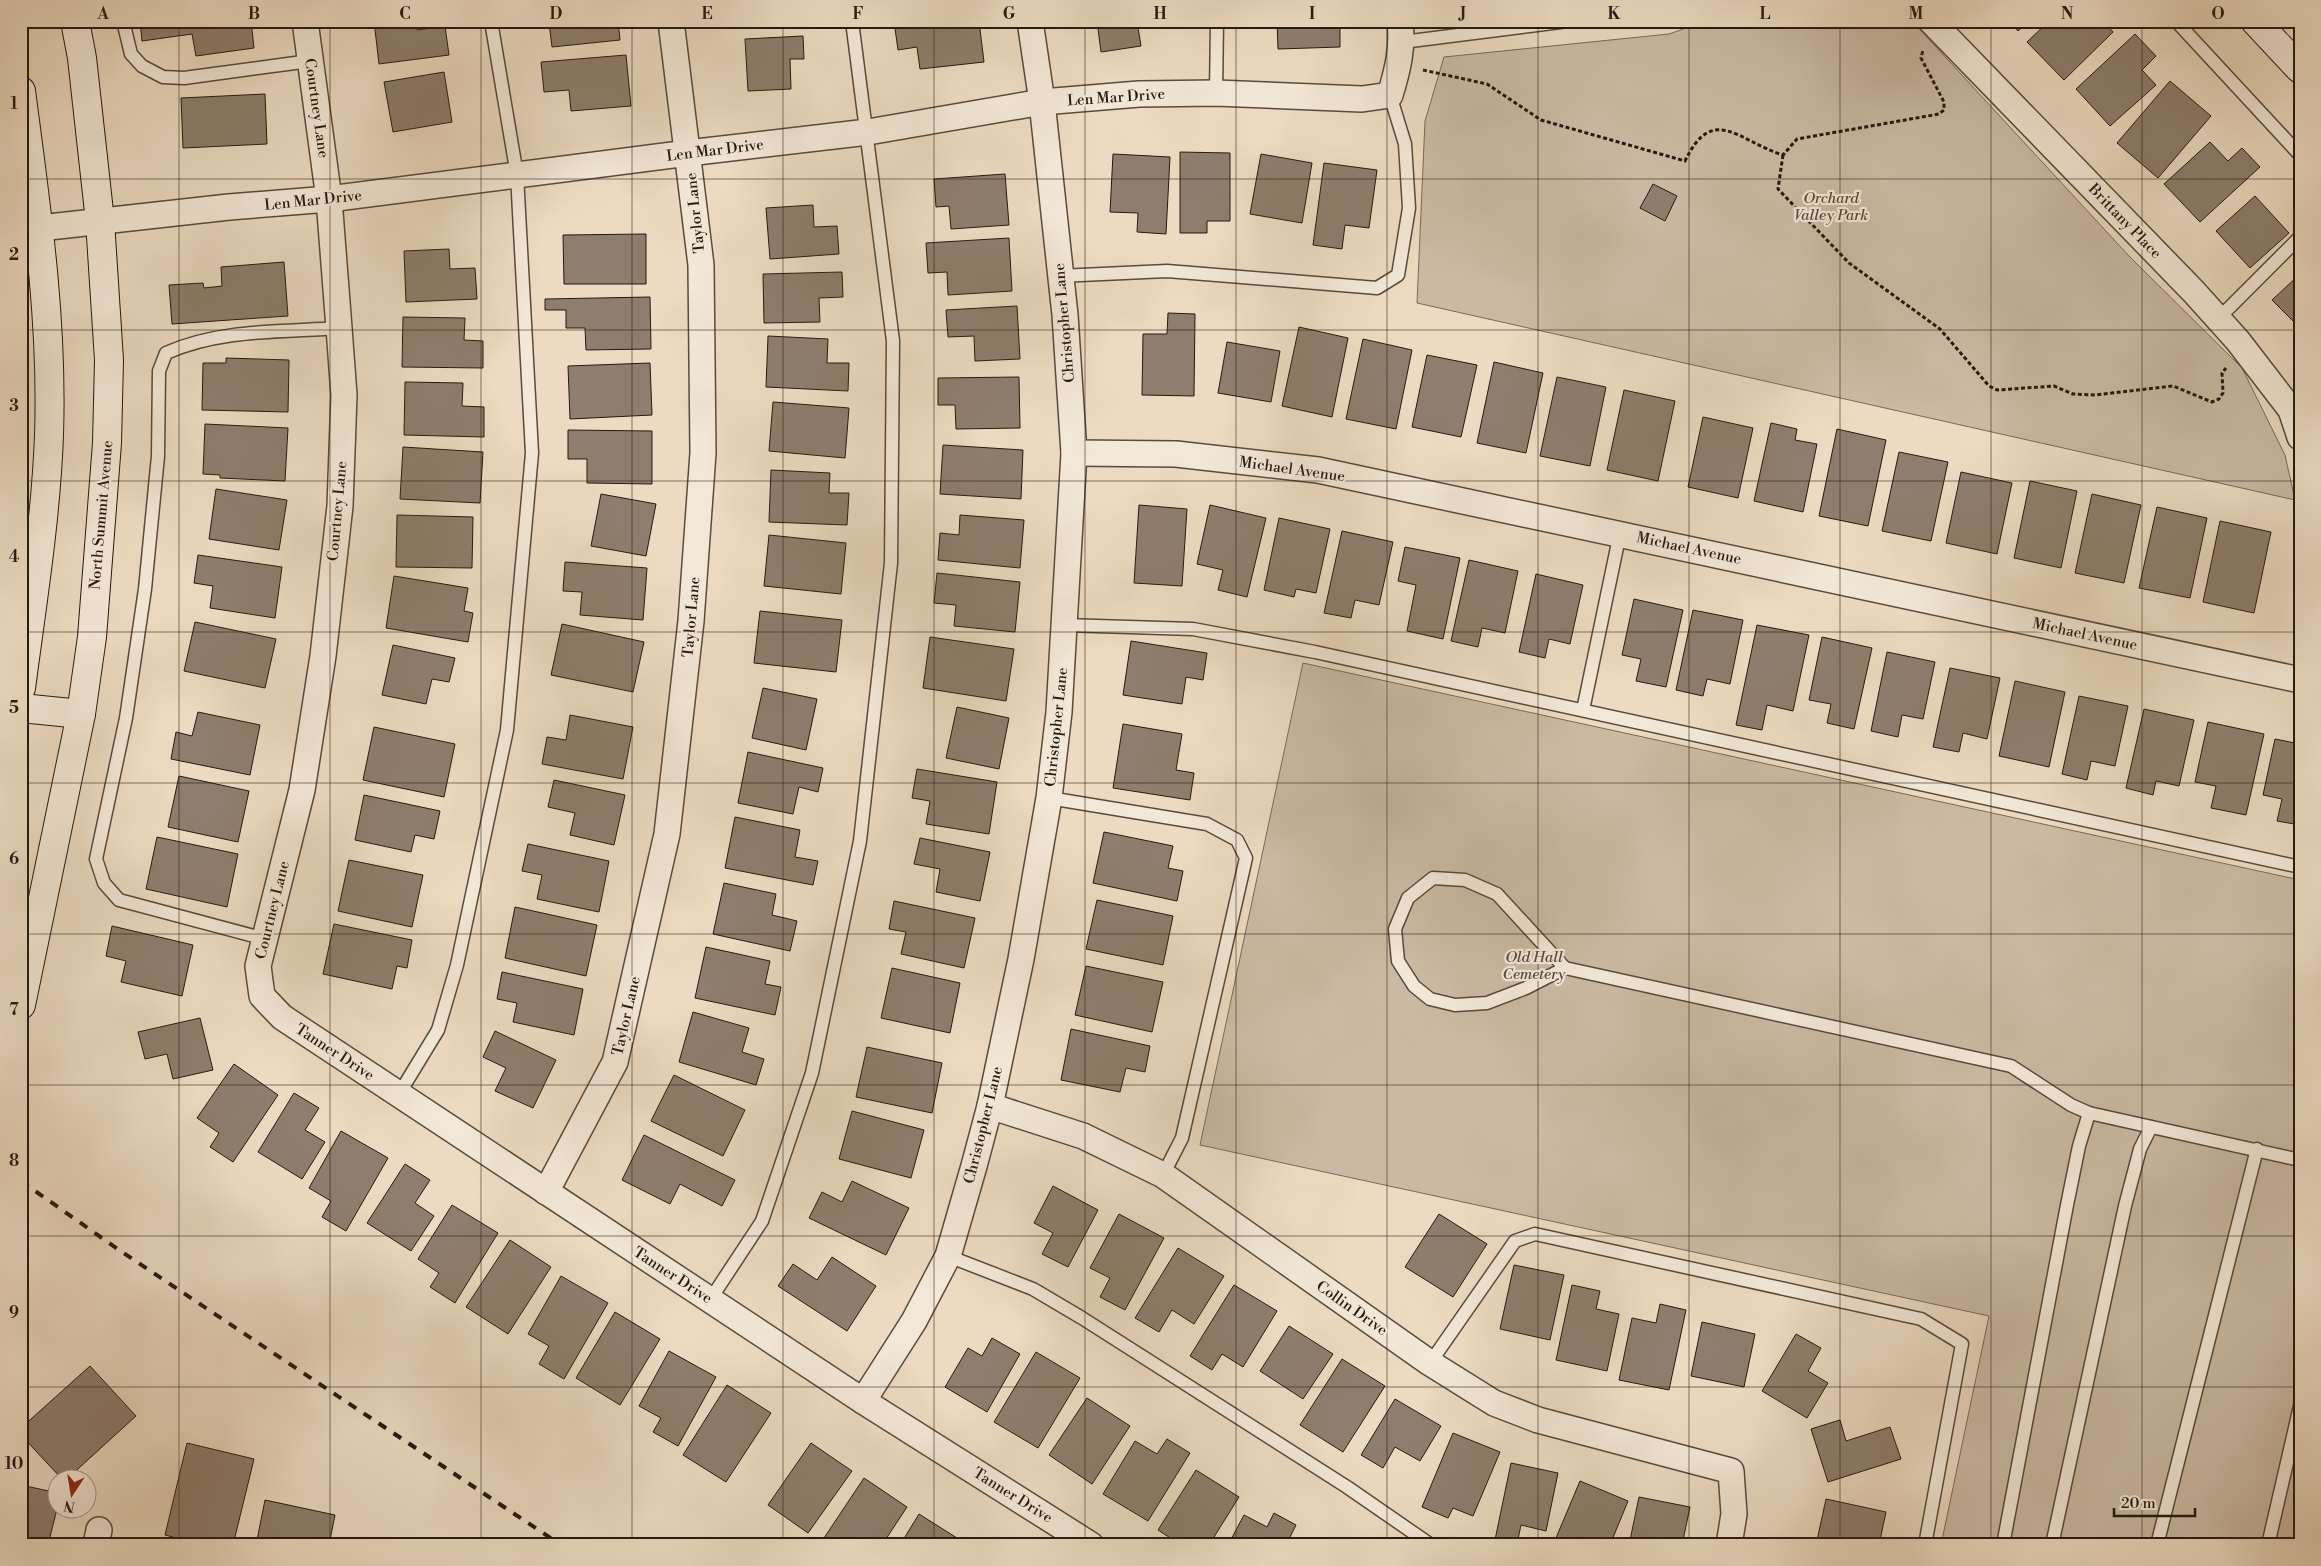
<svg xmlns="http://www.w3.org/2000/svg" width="2321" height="1566" viewBox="0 0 2321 1566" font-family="'Libre Bodoni',serif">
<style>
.green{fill:#cabaa4;stroke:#786a5a}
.building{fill:#8d7e6d;stroke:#261911}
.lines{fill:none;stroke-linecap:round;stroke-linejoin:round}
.lane-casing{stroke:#584a3d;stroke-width:15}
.street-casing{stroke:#584a3d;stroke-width:28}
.secondary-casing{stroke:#261911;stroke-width:30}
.path{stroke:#261911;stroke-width:3;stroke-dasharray:4 2.5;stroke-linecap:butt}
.lane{stroke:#f3e8d7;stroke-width:12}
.street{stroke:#f3e8d7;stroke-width:25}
.secondary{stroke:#f3e8d7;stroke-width:28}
.rail{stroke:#261911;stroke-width:4;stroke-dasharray:9 9;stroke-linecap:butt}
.grid{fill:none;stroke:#261911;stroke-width:1;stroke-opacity:0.55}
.labels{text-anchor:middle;stroke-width:4.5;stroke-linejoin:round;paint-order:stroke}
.street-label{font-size:15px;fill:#261911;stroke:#f3e8d7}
.park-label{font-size:15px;font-style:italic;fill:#57493d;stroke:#f3e8d7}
.neatline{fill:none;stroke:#261911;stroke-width:2}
.grid-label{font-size:16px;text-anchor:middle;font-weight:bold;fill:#261911}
</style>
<rect width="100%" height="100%" fill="#ecdbc2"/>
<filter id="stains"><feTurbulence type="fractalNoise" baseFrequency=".004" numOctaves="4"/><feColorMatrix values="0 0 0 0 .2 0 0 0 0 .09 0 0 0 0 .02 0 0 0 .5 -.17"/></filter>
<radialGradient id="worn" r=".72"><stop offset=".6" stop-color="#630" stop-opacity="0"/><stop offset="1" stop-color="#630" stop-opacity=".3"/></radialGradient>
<g class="green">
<path d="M1706,21H1912L2129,256L2242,368L2285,455L2295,500L1417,303L1425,121L1444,57L1669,34Z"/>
<path d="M1303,663L2300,880V1545H1941L1989,1316L1200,1145Z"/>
</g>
<g class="building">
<path d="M140,21H251L254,48L196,56L192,34L142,41Z"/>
<path d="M374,21H416L417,30L445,26L449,55L379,64Z"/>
<path d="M538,21H618L620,40L552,47L549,23L539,24Z"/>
<path d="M733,21H760L735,27Z"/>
<path d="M894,21H979L984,62L920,69L917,47L898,50Z"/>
<path d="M1097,21H1137L1141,46L1101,52Z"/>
<path d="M1277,21H1340V47L1278,49Z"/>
<path d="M2010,21H2029L2018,31Z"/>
<path d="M2049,21H2103L2113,32L2064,80L2027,42Z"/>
<path d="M2135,34L2156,56L2142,70L2156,85L2110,126L2076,89Z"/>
<path d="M803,36L804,59H790L791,89L748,91L745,39Z"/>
<path d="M626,55L631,106L571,111L569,90L544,92L541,62Z"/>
<path d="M444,72L452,122L393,132L384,82Z"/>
<path d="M2170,81L2211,116L2158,178L2117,143Z"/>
<path d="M265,94L267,144L183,148L181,98Z"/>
<path d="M2210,142L2228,161L2242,148L2260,167L2200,222L2164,184Z"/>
<path d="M1180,152L1230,153V221H1207V233H1180Z"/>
<path d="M1113,154L1170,157L1166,234L1137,232L1138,213L1110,212Z"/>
<path d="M1261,154L1312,163L1302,223L1250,214Z"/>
<path d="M1324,163L1377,170L1369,228L1345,225L1342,249L1313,245Z"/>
<path d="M1005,174L1009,225L951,229L949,206L936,207L934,179Z"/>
<path d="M1653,184L1677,196L1665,221L1640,208Z"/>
<path d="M2255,196L2289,233L2250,268L2216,231Z"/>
<path d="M813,205L814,227L837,226L839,254L770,259L766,208Z"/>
<path d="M646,234V284H564L563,235Z"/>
<path d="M1009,238L1012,291L948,295L947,272L928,273L926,243Z"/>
<path d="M449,249L450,269L475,268L477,299L406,302L404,251Z"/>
<path d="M284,262L288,316L172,324L169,285L203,283L204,288L222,286L221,267Z"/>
<path d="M842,272L843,297L819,298L820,322L764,323L763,274Z"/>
<path d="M2300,274V328L2272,300Z"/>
<path d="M650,297L651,349L586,350L585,328H566V310H545V299Z"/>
<path d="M1017,306L1020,359L975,361L974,336L948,337L946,310Z"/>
<path d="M1168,313L1195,314L1194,396L1142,395L1143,334H1167Z"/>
<path d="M403,317L465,318L464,340L483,341V368L402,367Z"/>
<path d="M1299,327L1348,338L1332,417L1282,406Z"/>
<path d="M768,336L828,339L827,363H849L848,391L766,387Z"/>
<path d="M1363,339L1412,350L1396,429L1346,419Z"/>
<path d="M1227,342L1280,351L1271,402L1218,393Z"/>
<path d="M1427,355L1477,365L1461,437L1412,427Z"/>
<path d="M226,358L289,360L288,412L202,410L203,363H226Z"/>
<path d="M1494,362L1543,373L1526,453L1477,443Z"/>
<path d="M650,363L652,415L570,419L568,366Z"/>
<path d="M1019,377L1020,428L956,429L955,405H938V378Z"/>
<path d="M1557,377L1606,387L1590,466L1540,456Z"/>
<path d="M405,382L463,383L462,406L484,407V437L404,435Z"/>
<path d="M1624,390L1675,401L1658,481L1607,470Z"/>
<path d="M773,402L849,408L845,458L769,451Z"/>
<path d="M1703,417L1753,428L1738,498L1688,487Z"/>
<path d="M1771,423L1797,429L1795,440L1817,444L1803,512L1754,501Z"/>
<path d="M205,424L288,428L285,481L220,478V475L203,474Z"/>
<path d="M1837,429L1886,440L1868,526L1819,516Z"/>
<path d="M568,430L652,431V484L587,483V459H568Z"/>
<path d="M943,445L1023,450L1021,499L940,494Z"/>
<path d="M403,447L483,452L480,503L400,499Z"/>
<path d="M1899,452L1948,462L1931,541L1882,531Z"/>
<path d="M771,470L830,473L829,493H849L847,525L769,522Z"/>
<path d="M1961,472L2012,483L1997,554L1946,543Z"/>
<path d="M2030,481L2077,491L2061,568L2014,558Z"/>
<path d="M216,489L287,500L279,550L209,539Z"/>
<path d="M601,494L656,504L646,556L591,546Z"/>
<path d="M2092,494L2141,505L2124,583L2075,573Z"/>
<path d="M1139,505L1187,509L1182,586L1134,583Z"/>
<path d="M1210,505L1266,518L1247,597L1218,590L1223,570L1197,564Z"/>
<path d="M2157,507L2207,518L2190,598L2139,588Z"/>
<path d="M397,515L473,517L472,568L396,567Z"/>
<path d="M960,515L1024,520L1020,568L938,560L940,533L959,535Z"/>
<path d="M1279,518L1330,529L1316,593L1296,589L1294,597L1264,590Z"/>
<path d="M2220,521L2271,532L2254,613L2203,602Z"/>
<path d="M1342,531L1393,542L1379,605L1355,600L1351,618L1324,613Z"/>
<path d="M769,535L846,543L841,594L764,586Z"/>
<path d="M1405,547L1460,558L1443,639L1407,631L1416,585L1398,581Z"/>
<path d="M198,555L282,567L275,618L210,608L213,586L194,583Z"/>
<path d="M1469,560L1518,571L1505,633L1482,628L1478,647L1451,641Z"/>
<path d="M565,562L647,568L643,620L580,615L582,592L563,591Z"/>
<path d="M937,573L1020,582L1015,632L954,626L956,605L934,603Z"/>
<path d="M1536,574L1583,585L1570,644L1549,639L1545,658L1519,652Z"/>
<path d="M394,576L468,588L464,611L473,613L468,642L386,628Z"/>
<path d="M1634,599L1683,610L1666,687L1636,681L1641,659L1622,655Z"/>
<path d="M1693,610L1743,620L1730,684L1707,679L1703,696L1676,690Z"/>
<path d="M760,611L842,620L836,672L754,663Z"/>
<path d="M195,622L276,639L265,688L184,671Z"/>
<path d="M562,624L644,642L633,692L551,675Z"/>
<path d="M1757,625L1809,635L1793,711L1767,705L1762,730L1736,725Z"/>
<path d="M930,637L1014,649L1006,701L923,688Z"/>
<path d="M1822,637L1872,648L1854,729L1827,723L1831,704L1809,700Z"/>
<path d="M1131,641L1207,653L1203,680L1186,677L1182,704L1123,695Z"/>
<path d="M393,645L455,658L449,682L432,679L426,704L382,695Z"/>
<path d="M1887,652L1935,662L1923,719L1902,715L1898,737L1871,731Z"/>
<path d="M1950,668L2000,678L1987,739L1963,733L1959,752L1933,747Z"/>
<path d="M2015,681L2065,692L2049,767L1999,756Z"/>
<path d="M763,688L817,699L806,750L752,738Z"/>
<path d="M2079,696L2128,706L2115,766L2091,761L2087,780L2062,774Z"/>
<path d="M957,707L1009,718L999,769L946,758Z"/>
<path d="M2144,709L2194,720L2179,786L2156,781L2153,795L2126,788Z"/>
<path d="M198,712L260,725L250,775L171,759L176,732L192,736Z"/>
<path d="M570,715L633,727L623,779L542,764L547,737L566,740Z"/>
<path d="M2208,722L2264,734L2246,815L2211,808L2216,786L2195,782Z"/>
<path d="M1123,724L1182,734L1176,770L1194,773L1190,800L1113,788Z"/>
<path d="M374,727L455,744L444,797L363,780Z"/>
<path d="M2275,739L2300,744V825L2277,821L2282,799L2263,795Z"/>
<path d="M748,752L823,768L818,792L799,787L793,814L738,803Z"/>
<path d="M917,769L997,782L989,834L926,824L930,801L912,798Z"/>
<path d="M179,776L249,791L238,842L168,827Z"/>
<path d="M554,780L625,795L614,845L570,835L575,813L548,807Z"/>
<path d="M364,795L440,811L434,839L415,835L411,852L355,840Z"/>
<path d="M735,817L800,830L795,857L818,861L813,885L725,868Z"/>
<path d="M1104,832L1173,846L1168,868L1183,871L1177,901L1093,883Z"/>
<path d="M157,837L238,854L227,907L146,889Z"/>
<path d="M920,838L990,852L980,901L936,892L940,869L914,864Z"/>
<path d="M528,844L609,861L599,912L537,899L542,875L522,871Z"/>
<path d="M349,860L423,875L412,927L338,911Z"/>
<path d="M724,883L776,894L772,915L797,921L790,951L713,934Z"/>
<path d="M1097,900L1173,916L1163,965L1086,949Z"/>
<path d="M894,901L975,918L964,968L901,954L906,932L889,929Z"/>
<path d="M515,907L597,925L586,976L505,958Z"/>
<path d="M334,924L412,940L407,968L397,966L392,989L323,974Z"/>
<path d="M112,926L193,945L182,996L121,982L126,961L106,956Z"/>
<path d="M706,947L770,961L765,984L781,987L775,1015L695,998Z"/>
<path d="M1086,966L1163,982L1152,1032L1075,1015Z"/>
<path d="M892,968L960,983L950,1033L881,1018Z"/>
<path d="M502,972L583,989L574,1035L513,1022L517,1003L497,999Z"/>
<path d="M693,1012L749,1028L742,1052L764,1059L756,1085L679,1062Z"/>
<path d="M200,1018L213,1070L173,1079L167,1054L145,1059L138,1032Z"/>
<path d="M1071,1029L1150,1046L1145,1072L1126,1068L1120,1092L1061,1080Z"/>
<path d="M495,1031L556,1060L533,1108L495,1091L506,1068L483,1057Z"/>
<path d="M867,1047L942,1063L932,1113L856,1097Z"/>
<path d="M234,1064L278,1095L233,1162L210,1147L219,1133L197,1118Z"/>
<path d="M674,1075L745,1110L723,1156L651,1121Z"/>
<path d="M294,1093L319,1108L305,1130L325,1142L302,1179L258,1152Z"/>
<path d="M852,1111L924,1130L911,1178L839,1159Z"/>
<path d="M341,1131L388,1158L346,1231L322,1217L331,1201L309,1188Z"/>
<path d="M644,1135L735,1180L722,1206L680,1184L670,1204L622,1180Z"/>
<path d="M405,1164L430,1180L415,1203L434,1216L411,1251L367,1223Z"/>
<path d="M852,1181L909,1208L886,1255L809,1218L822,1192L842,1202Z"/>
<path d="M1053,1186L1098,1210L1068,1267L1042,1254L1053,1233L1034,1223Z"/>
<path d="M452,1205L498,1233L455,1303L430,1287L439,1273L418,1259Z"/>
<path d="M1119,1214L1164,1238L1125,1310L1100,1297L1110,1278L1090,1268Z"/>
<path d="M1439,1214L1487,1244L1453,1297L1405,1267Z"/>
<path d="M510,1240L551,1267L508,1334L466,1307Z"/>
<path d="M1178,1248L1224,1276L1194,1324L1172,1310L1159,1332L1135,1318Z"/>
<path d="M832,1257L876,1286L847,1331L778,1286L793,1264L817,1280Z"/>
<path d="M1514,1265L1564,1275L1550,1340L1500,1329Z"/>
<path d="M561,1276L608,1303L564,1379L539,1364L549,1346L528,1334Z"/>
<path d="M1234,1285L1277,1311L1243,1367L1222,1354L1212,1370L1190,1356Z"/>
<path d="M1572,1285L1600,1291L1596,1309L1619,1314L1607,1371L1556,1360Z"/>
<path d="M1660,1304L1686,1310L1669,1390L1619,1380L1632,1318L1656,1323Z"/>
<path d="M615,1312L660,1339L620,1405L576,1378Z"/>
<path d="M1702,1322L1755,1334L1744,1387L1691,1376Z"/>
<path d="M1289,1326L1333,1354L1303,1399L1260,1371Z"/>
<path d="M1796,1334L1821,1348L1808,1371L1828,1383L1807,1418L1762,1391Z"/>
<path d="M992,1338L1020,1354L987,1412L945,1387L968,1348L982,1356Z"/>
<path d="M669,1351L716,1377L678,1446L653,1432L661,1418L639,1406Z"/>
<path d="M1036,1352L1080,1378L1038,1448L994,1422Z"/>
<path d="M1342,1359L1385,1386L1343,1452L1300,1425Z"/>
<path d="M90,1366L136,1416L68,1478H61L21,1435V1428Z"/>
<path d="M727,1385L771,1413L726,1482L683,1455Z"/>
<path d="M1087,1398L1130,1426L1092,1484L1049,1455Z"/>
<path d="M1395,1399L1441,1426L1420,1461L1395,1447L1383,1468L1361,1455Z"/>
<path d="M1840,1420L1846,1441L1890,1427L1901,1459L1828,1482L1811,1429Z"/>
<path d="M1453,1433L1500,1452L1473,1516L1453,1508L1448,1518L1422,1507Z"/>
<path d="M1167,1439L1190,1453L1148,1521L1103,1494L1135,1441L1157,1454Z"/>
<path d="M187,1443L254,1459L233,1545H203L165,1535Z"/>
<path d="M811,1443L852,1471L808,1533L768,1505Z"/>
<path d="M1511,1463L1558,1473L1546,1531L1521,1525L1517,1544L1495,1540Z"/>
<path d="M1196,1470L1239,1497L1209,1545H1181L1158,1530Z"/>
<path d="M864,1478L907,1507L882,1545L820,1544Z"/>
<path d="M1580,1481L1628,1501L1610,1545H1553Z"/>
<path d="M21,1485L58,1493V1505L48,1545H21Z"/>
<path d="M1639,1497L1690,1507L1682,1545H1629Z"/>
<path d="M1826,1499L1886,1512L1879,1545H1816Z"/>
<path d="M265,1500L335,1515L329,1545H256Z"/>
<path d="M1274,1513L1296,1525L1286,1545H1228L1244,1515L1267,1527Z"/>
<path d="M919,1514L965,1543L964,1545H900Z"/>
</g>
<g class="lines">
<g class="lane-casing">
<g id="lane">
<path d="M123,21L131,54L142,66L163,77L184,78L310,61"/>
<path d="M2176,21L2300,155"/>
<path d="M1403,42L1568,21"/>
<path d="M1216,93L1217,21"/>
<path d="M21,239L40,228"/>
<path d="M1059,276L1167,271L1377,288L1398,275L1409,208L1405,144L1390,95"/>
<path d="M2218,319L2300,237"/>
<path d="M1064,625L1193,629L1315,652L2300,867"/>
<path d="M1583,710L1620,533"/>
<path d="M1049,798L1207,824L1237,840L1246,858L1182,1138L1163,1175"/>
<path d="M265,939L119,900L104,883L96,859L126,718L145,589L158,456L159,371L166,353C220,329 281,332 339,328"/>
<path d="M1565,968L1526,988L1487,1003L1455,1005L1430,999L1414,986L1398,961L1395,929L1408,898L1433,878L1465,880L1497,894L1565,968L2011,1066L2071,1105L2089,1113L2300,1160"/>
<path d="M399,1094L438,1030L457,965L507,730L532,453L517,175L491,21"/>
<path d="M948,1256L1033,1289L1082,1318L1347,1487L1431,1545"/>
<path d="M710,1300L762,1221L812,1073L860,841L891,563L893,341L852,21"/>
<path d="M1430,1363L1515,1241L1535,1234L1921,1319L1962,1344L1925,1545"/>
<path d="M2003,1545L2067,1205L2079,1146L2089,1113"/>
<path d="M2052,1545L2125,1206L2140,1149L2151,1127"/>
<path d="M2157,1545L2257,1149"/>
<path d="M2268,1545L2300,1406"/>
</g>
</g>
<g class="street-casing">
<g id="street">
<path d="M305,21L329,199L339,328L344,395L340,506L323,656L302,790L258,966L262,996L282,1017L863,1401L1091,1545"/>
<path d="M1931,21L2194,292L2238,341L2291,410L2300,437"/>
<path d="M40,228L229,207L329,199L688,153L868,132L1042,102L1139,94L1216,93L1362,99L1390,95C1398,69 1403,48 1400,21"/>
<path d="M1074,453L1176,454L1318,470L2300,680"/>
<path d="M990,1106L1083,1136L1163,1175L1430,1363L1494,1403L1538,1420L1731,1471L1734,1514L1729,1545"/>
<path d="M546,1192L615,1062L667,834L691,621L703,453L701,265L671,21"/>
<path d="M863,1401L914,1321L948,1256L974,1166L990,1106L1021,959L1049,798L1059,712L1074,453L1065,315L1042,102L1030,21"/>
<path d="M96,1545L99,1530"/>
</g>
</g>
<g class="secondary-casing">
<g id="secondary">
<path d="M2255,21L2300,69"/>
<path d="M21,91C36,205 53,319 49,435C46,519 32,604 21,688"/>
<path d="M21,708L81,714"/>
<path d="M21,1005L81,714L92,637L107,443L109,360L100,221L82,58L75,21"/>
</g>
</g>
<g class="path">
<path d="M1423,70L1487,84L1541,120L1685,161C1713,103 1738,141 1783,155L1797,139L1939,114L1944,110V102L1921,58L1923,50"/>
<path d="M1783,155L1778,189L1849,263L1940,329L1989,386L1997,390L2054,386L2073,394L2095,395L2173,386L2212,402L2219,399L2223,393L2222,373L2226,368"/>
</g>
<use href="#lane" class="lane"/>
<use href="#street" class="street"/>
<use href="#secondary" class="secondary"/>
<path class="rail" d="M21,1181L119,1250L561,1545"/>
</g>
<path class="grid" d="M179,21V1545M330,21V1545M481,21V1545M632,21V1545M783,21V1545M934,21V1545M1085,21V1545M1236,21V1545M1387,21V1545M1538,21V1545M1689,21V1545M1840,21V1545M1991,21V1545M2142,21V1545M21,179H2300M21,330H2300M21,481H2300M21,632H2300M21,783H2300M21,934H2300M21,1085H2300M21,1236H2300M21,1387H2300"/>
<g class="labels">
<g class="street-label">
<text transform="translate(1116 97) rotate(-4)" y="5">Len Mar Drive</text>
<text transform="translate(317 108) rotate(82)" y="5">Courtney Lane</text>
<text transform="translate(715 150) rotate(-7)" y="5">Len Mar Drive</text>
<text transform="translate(313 200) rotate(-6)" y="5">Len Mar Drive</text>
<text transform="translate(695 213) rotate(-96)" y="5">Taylor Lane</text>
<text transform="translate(2125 221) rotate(46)" y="5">Brittany Place</text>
<text transform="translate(1064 323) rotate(-95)" y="5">Christopher Lane</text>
<text transform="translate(1292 469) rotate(8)" y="5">Michael Avenue</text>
<text transform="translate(337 511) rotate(-85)" y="5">Courtney Lane</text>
<text transform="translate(101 515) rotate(-85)" y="5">North Summit Avenue</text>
<text transform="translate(1689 548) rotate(12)" y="5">Michael Avenue</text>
<text transform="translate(691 617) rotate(-85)" y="5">Taylor Lane</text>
<text transform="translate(2085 634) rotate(12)" y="5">Michael Avenue</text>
<text transform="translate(1056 727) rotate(-84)" y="5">Christopher Lane</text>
<text transform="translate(272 910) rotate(-76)" y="5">Courtney Lane</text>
<text transform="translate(626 1016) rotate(-77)" y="5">Taylor Lane</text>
<text transform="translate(335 1052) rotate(33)" y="5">Tanner Drive</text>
<text transform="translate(983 1125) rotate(-76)" y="5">Christopher Lane</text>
<text transform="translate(673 1275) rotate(33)" y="5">Tanner Drive</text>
<text transform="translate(1352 1308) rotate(35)" y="5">Collin Drive</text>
<text transform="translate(1013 1495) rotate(32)" y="5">Tanner Drive</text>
</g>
<g class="park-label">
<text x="1831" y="203">Orchard<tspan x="1831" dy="17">Valley Park</tspan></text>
<text x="1534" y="962">Old Hall<tspan x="1534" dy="17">Cemetery</tspan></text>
</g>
</g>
<rect width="2321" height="1566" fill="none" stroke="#ecdbc2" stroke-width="55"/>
<g transform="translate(72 1494) rotate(192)"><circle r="24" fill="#f3e8d7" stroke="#a19588"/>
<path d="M0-4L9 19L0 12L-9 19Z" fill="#8f2418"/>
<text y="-8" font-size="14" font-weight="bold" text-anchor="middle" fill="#261911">N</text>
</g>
<path d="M2114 1508v8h81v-8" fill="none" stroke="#261911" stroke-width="2.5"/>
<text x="2121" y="1508" font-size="15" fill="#261911" stroke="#f3e8d7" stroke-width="4" paint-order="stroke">20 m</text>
<rect x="28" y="28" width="2266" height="1510" class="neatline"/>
<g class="grid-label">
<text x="103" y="19">A</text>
<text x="254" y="19">B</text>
<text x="405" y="19">C</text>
<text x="556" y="19">D</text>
<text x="707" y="19">E</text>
<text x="858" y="19">F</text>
<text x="1009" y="19">G</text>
<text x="1160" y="19">H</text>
<text x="1312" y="19">I</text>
<text x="1463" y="19">J</text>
<text x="1614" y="19">K</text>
<text x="1765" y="19">L</text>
<text x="1916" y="19">M</text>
<text x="2067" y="19">N</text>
<text x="2218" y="19">O</text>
<text x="14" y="109">1</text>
<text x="14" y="260">2</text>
<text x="14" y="411">3</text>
<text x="14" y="562">4</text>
<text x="14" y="713">5</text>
<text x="14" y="864">6</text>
<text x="14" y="1015">7</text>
<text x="14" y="1166">8</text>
<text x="14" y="1318">9</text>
<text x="14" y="1469">10</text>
</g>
<rect width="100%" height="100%" filter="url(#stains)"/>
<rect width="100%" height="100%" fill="url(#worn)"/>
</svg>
